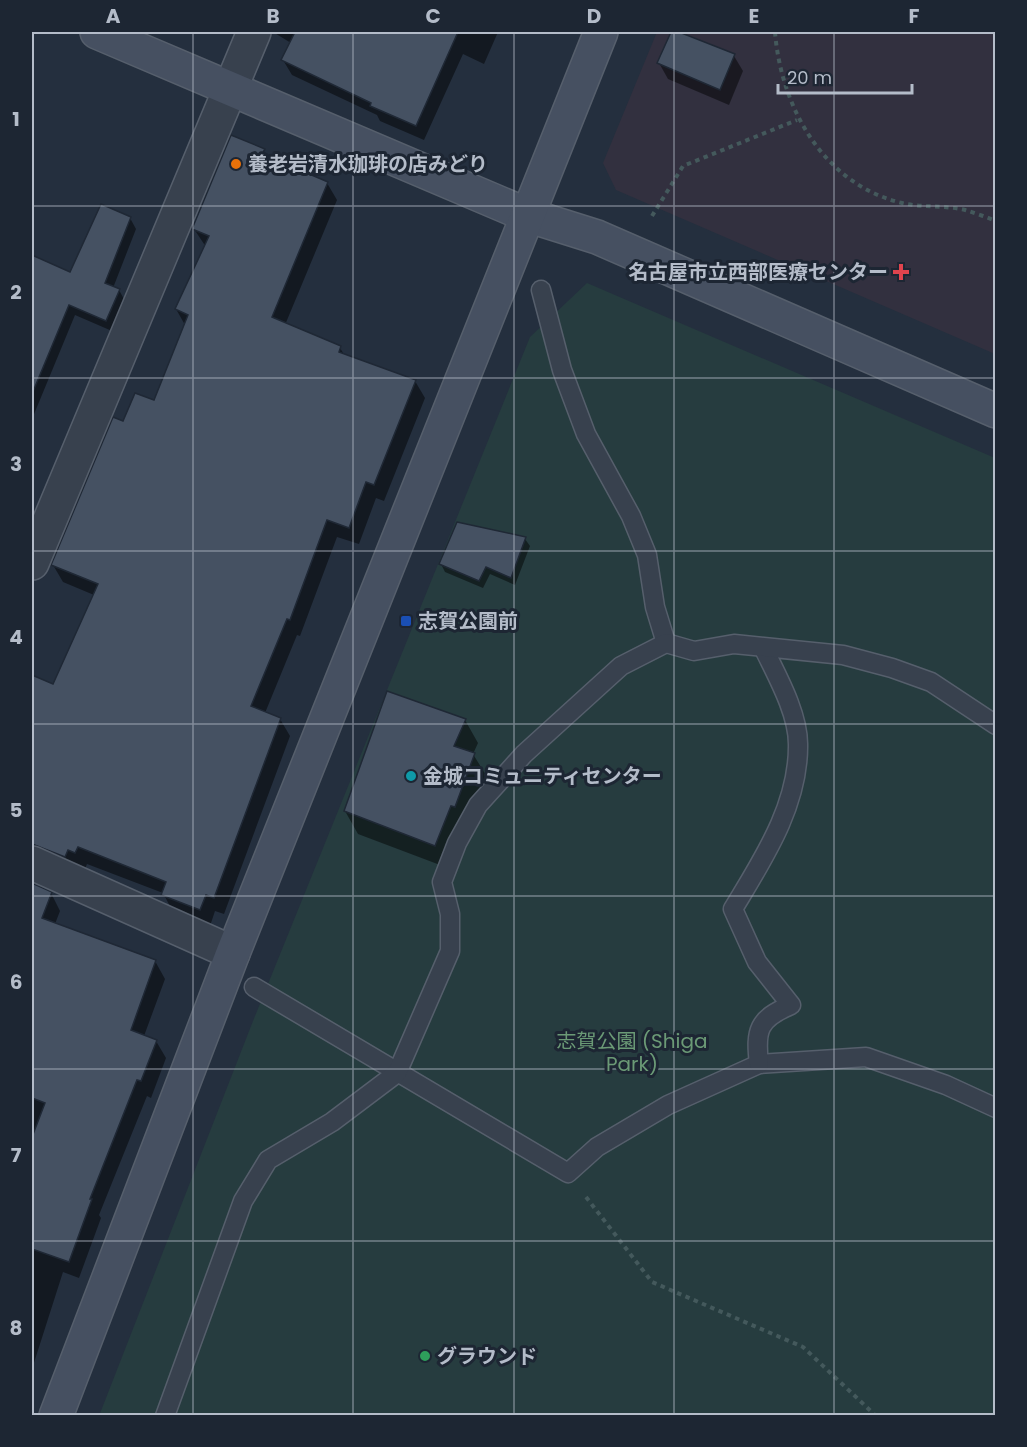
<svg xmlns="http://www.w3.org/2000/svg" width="1027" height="1447" viewBox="0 0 1027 1447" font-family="Poppins,'Noto Sans JP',sans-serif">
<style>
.medical{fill:#32303f}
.green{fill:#263c3f}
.shadow{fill:#0007}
.building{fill:#455162;stroke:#1f2835;stroke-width:1.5}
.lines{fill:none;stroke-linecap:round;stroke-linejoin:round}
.lane-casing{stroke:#565f6c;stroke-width:21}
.street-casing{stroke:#565f6c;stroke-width:36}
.secondary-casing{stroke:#565f6c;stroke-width:36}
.path{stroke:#44595c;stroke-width:4;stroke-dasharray:4.5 4.5;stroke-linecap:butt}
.lane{stroke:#38414e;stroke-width:18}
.street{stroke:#38414e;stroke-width:33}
.secondary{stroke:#465061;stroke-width:33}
.grid{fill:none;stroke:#b4bcc9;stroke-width:1.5;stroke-opacity:0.55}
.food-dot{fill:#e8710a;stroke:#1d2633;stroke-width:2}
.health-dot{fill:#e0444e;stroke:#1d2633;stroke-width:2}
.transit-dot{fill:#1a4fb4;stroke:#1d2633;stroke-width:2}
.culture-dot{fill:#0f9aa8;stroke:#1d2633;stroke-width:2}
.leisure-dot{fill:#2e9e5b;stroke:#1d2633;stroke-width:2}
.labels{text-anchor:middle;stroke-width:6;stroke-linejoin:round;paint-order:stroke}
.poi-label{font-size:20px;font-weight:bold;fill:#b4bcc9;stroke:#1d2633;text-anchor:start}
.park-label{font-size:20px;fill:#6b9a76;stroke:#1d2633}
.neatline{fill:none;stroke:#b4bcc9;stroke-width:2}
.grid-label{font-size:20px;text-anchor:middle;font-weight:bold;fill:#b4bcc9}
</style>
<rect width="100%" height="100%" fill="#242f3e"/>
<path class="medical" d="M657,32H995V354L616,190L603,163Z"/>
<path class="green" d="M587,283L995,458V1415L99,1416L253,1021L530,337Z"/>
<g class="shadow">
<path d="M273,32H498L484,64L463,54L424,140L380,121L377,115L292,75L283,60L291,43Z"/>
<path d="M672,32L734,56L743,71L729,105L668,79L659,63Z"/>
<path d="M263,150L268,158L327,183L337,200L285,325L340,348L345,356L415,381L425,398L384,501L376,498L359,544L337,537L300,636L297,635L265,713L280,719L290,736L224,914L215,911L210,926L173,912L163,893L87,864L85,869L32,865V677L54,686L94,595L63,582L53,565L124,423L154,402L185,325L176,309L206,247L194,229Z"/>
<path d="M130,218L136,229L113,288L119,290L125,301L112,331L75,315L32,419V257L71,274Z"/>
<path d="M525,539L530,546L515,585L490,574L483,588L445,572L441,564Z"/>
<path d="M465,720L478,743L473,754L487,777L468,829L448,868L358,834L345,811Z"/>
<path d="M32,884L51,893L60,911L55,924L155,961L165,979L144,1036L156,1041L166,1058L151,1098L147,1096L99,1215L101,1218L79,1278L63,1272L32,1369Z"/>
</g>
<g class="building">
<path d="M295,32H458L416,126L370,106L371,103L281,60Z"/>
<path d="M671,32H679L735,54L720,90L657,63Z"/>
<path d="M231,135L265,149L262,154L328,182L272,317L341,346L339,352L416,380L374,485L366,482L349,528L327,520L290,620L287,619L251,706L281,718L214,898L206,895L200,910L161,895L166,882L78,847L75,853L68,850L65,857L32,844V675L53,684L98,584L51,565L113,417L123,421L135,393L154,400L188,315L175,309L209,236L192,229Z"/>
<path d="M101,204L131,217L105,283L120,289L106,321L69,305L32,394V255L70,272Z"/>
<path d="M457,522L526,537L511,578L486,567L479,581L439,564Z"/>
<path d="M387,691L466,719L454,746L475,753L455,807L451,806L435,846L344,811Z"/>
<path d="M32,883L52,892L42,918L156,960L131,1030L157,1040L141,1081L137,1080L90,1199H92L69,1262L32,1249V1137L45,1103L32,1098Z"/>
</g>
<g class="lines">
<g class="lane-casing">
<g id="lane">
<path d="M541,290L562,370L586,434L631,516L647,555L655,607L666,643"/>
<path d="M254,987L568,1173L597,1147L668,1105L759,1064L866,1057L946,1085L996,1108"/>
<path d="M759,1064C755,1030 758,1019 791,1005L757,962L733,909C763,859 799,805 798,744C798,713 777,676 764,649"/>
<path d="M165,1416L243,1201L268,1160L332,1122L397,1073L450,951V914L442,882L457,843L478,805L524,754L621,666L666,643L694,651L734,644L843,655L892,668L931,682L996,725"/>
</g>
</g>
<g class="street-casing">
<g id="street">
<path d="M32,563L254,32"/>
<path d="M32,863L233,953"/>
</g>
</g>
<g class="secondary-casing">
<g id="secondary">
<path d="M97,32L527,215L597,237L996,411"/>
<path d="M56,1416L233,953L601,32"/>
</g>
</g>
<g class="path">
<path d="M775,32C781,107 823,184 902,203C922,208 945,205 965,210C975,213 986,217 996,221"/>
<path d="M652,216L683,166L797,120"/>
<path d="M586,1197L652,1282L803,1347L876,1416"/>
</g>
<use href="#lane" class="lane"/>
<use href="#street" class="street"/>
<use href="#secondary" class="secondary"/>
</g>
<path class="grid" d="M193,32V1416M353,32V1416M514,32V1416M674,32V1416M834,32V1416M32,206H996M32,378H996M32,551H996M32,724H996M32,896H996M32,1069H996M32,1241H996"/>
<circle class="food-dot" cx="236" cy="164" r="6"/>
<path class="health-dot" d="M898 263h6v6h6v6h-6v6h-6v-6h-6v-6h6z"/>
<rect class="transit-dot" x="400" y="615" width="12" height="12" rx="3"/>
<circle class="culture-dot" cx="411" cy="776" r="6"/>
<circle class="leisure-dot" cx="425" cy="1356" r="6"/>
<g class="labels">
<g class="poi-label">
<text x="248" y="171">養老岩清水珈琲の店みどり</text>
<text x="888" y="279" text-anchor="end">名古屋市立西部医療センター</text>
<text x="418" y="628">志賀公園前</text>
<text x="423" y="783">金城コミュニティセンター</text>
<text x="437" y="1363">グラウンド</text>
</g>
<g class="park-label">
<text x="632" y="1048">志賀公園 (Shiga<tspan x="632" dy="23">Park)</tspan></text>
</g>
</g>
<rect width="1027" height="1447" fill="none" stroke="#1d2633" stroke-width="66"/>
<path d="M778 84v9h134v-9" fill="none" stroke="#b4bcc9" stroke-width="3"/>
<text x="787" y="84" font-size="18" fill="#b4bcc9" stroke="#1d2633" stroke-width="4.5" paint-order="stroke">20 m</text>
<rect x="33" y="33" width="961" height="1381" class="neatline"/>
<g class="grid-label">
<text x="113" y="23">A</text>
<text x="273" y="23">B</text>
<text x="433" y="23">C</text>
<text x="594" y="23">D</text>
<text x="754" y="23">E</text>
<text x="914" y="23">F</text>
<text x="16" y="126">1</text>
<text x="16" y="299">2</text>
<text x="16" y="471">3</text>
<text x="16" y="644">4</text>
<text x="16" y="817">5</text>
<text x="16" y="989">6</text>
<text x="16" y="1162">7</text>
<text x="16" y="1335">8</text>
</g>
</svg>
